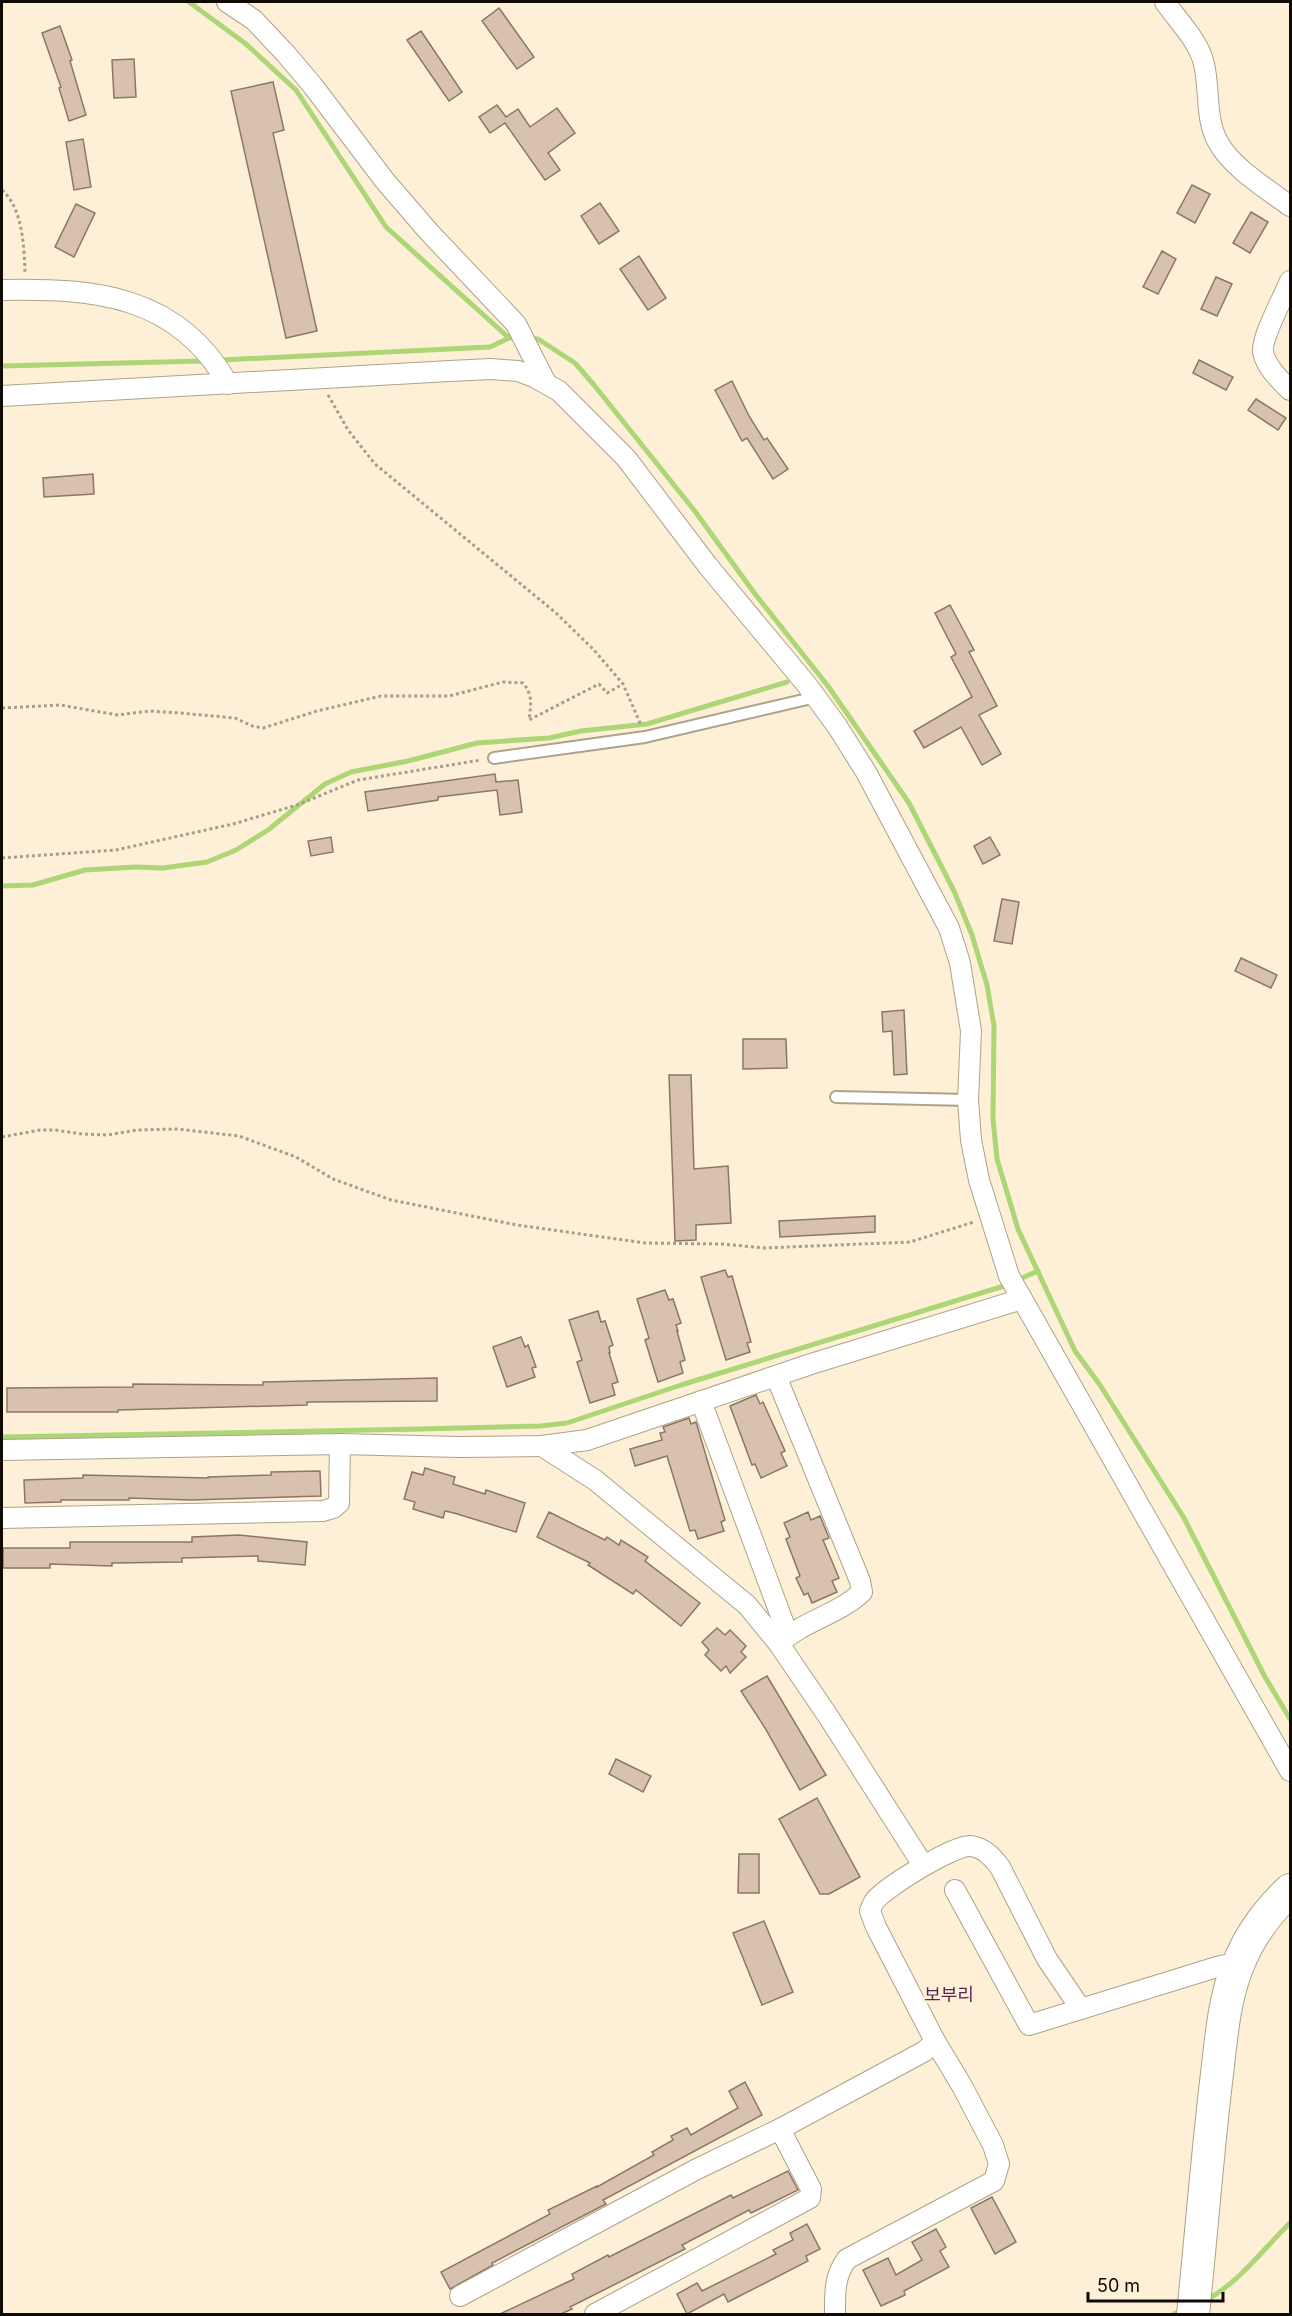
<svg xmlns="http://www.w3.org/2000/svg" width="1292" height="2316" viewBox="0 0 1292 2316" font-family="Inter,'Noto Sans KR',sans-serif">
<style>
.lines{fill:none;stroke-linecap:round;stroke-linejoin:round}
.stream{stroke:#add677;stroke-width:5}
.building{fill:#d8c1ae;stroke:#8c7766;stroke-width:1.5}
.service-casing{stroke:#aea28a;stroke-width:14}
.minor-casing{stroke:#aea28a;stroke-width:22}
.primary-casing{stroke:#aea28a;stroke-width:34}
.path{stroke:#a79d8b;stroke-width:3;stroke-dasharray:3 3;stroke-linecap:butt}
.service{stroke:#fff;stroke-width:10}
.minor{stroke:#fff;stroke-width:20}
.primary{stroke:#fff;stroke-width:32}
.labels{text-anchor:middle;stroke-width:6;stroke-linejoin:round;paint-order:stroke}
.quarter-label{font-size:18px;fill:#582554;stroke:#fdf0d7}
</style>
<rect width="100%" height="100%" fill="#fdf0d7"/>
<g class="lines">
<g class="stream">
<path d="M189,2L246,44L296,90L386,227L509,338H519"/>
<path d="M528,338L538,339L575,363L594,385L694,510L755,594L828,686L909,803L954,891L972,935L987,985L994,1026L993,1119L997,1159L1018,1229L1075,1351L1100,1385L1184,1518L1265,1677L1290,1719"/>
<path d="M221,360L490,347L509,338"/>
<path d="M2,366L203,361"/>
<path d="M2,886L33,885L85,870L136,867L163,868L207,862L236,850L268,830L325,784L351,772L408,761L477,743L549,738L581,731L647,724L787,682"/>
<path d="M1022,1278L1038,1271"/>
<path d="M2,1437L420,1429L540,1426L567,1423L681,1385L1004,1286"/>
<path d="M1210,2298C1241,2280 1264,2248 1290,2223"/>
<path d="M1174,2314L1176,2313"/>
</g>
</g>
<g class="building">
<path d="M499,8L534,57L517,69L482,21Z"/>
<path d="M60,26L72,60L70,61L86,115L69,121L59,88L61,87L42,33Z"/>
<path d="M421,31L462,92L449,101L407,40Z"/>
<path d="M134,59L136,97L114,98L112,60Z"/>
<path d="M273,82L284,130L273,133L317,331L286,338L231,91Z"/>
<path d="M497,105L506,117L518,109L530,127L557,108L575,133L548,153L560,170L545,180L505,123L490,133L479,117Z"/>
<path d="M83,139L91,187L74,190L66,142Z"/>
<path d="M1192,185L1210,194L1195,223L1177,213Z"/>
<path d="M600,203L619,231L599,244L581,216Z"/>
<path d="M76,204L95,213L74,257L55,247Z"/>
<path d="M1251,212L1268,222L1250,253L1233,243Z"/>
<path d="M1162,251L1176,259L1158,294L1143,287Z"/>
<path d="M639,256L666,298L648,310L620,269Z"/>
<path d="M1216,277L1232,284L1217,316L1201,309Z"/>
<path d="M1199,360L1233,377L1226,390L1193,373Z"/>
<path d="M732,381L749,416L764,440L767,438L788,469L773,479L747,438L742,441L715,390Z"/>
<path d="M1256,399L1286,418L1278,430L1248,410Z"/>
<path d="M93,474L94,494L44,497L43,478Z"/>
<path d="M950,605L974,650L969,652L997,706L979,715L1001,754L982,765L961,727L924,748L914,731L972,697L951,657L956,654L935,613Z"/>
<path d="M495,774L496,782L518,780L522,812L500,815L497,790L438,797V800L368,811L365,792Z"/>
<path d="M331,837L333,852L311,856L308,841Z"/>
<path d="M990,837L1000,855L983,864L974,846Z"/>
<path d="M1002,899L1019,902L1012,944L994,941Z"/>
<path d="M1241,958L1277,975L1271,988L1235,971Z"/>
<path d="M904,1010L907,1074L894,1075L892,1031L883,1032L882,1012Z"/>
<path d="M743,1039H786L787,1068L743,1069Z"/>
<path d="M669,1075H691L694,1169L728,1166L731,1223L696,1225V1240L675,1241Z"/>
<path d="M875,1216V1232L780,1237L779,1221Z"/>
<path d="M725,1270L728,1277L732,1276L751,1342L747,1343L750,1352L726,1360L701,1277Z"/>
<path d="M665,1290L669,1300L673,1299L681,1323L676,1325L678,1331H677L685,1360L680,1362L683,1373L658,1382L645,1340L649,1338L637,1299Z"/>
<path d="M598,1311L601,1322L605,1321L613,1345L609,1347L610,1353H609L618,1382L612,1384L615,1395L590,1403L577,1362L582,1360L569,1320Z"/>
<path d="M521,1337L525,1347L528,1345L536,1367L532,1368L535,1377L507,1387L493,1347Z"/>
<path d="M437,1378V1401L307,1402V1405L118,1410V1412H7V1388L133,1387V1384L263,1385V1382Z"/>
<path d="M756,1395L760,1404L763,1402L785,1451L781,1453L787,1466L761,1478L755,1464L752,1465L730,1406Z"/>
<path d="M689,1418L691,1424L696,1422L725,1520L721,1522L724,1531L698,1539L695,1530L690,1531L667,1456L635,1466L630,1449L662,1440L660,1433L665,1432L663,1427Z"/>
<path d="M425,1468L455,1477L453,1484L485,1494L486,1490L525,1503L516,1532L454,1513L445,1511L443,1518L413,1509L415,1502L404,1499L412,1472L423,1475Z"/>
<path d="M320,1471L321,1496L191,1500L129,1498V1500H61V1502L25,1503L24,1480L83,1478V1475L208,1478V1477L271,1475V1472Z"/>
<path d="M549,1512L605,1540L607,1537L619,1545L621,1540L648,1557L645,1561L700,1603L681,1626L636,1590L633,1594L588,1565L590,1563L537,1537Z"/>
<path d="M808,1512L811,1520L820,1516L829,1538L823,1540L839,1578L832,1581L837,1592L812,1603L808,1593L804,1595L796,1578L800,1576L786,1539L790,1537L784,1523Z"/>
<path d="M239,1535L307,1542L305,1565L258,1561V1556L182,1558V1562L112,1563V1566L50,1564V1568H3V1548H70V1542H192V1537Z"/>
<path d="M717,1628L725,1635L730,1630L746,1646L741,1652L746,1657L730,1673L726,1666L721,1671L705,1655L709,1650L702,1642Z"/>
<path d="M767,1676L826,1775L800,1790L765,1728L741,1691Z"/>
<path d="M616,1759L651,1776L643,1792L609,1774Z"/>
<path d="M817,1798L860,1877L829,1894H820L779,1819Z"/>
<path d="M739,1854H759V1893H738Z"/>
<path d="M764,1921L793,1992L762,2005L733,1933Z"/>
<path d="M745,2082L762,2115L603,2200L606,2204L492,2263L493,2265L450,2289L441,2272L550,2214L548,2210L597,2186V2187L654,2155L652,2152L673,2140L671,2136L687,2128L691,2135L738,2108L729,2091Z"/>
<path d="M788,2171L798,2190L751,2213L749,2210L682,2245L685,2249L570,2307L572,2309L561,2314H500L574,2279L572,2274L608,2255L609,2257L731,2195L733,2198Z"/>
<path d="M992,2197L1016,2242L995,2254L971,2208Z"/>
<path d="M807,2224L820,2249L806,2256L808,2261L728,2302L724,2294L687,2314L677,2294L697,2283L702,2291L776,2254L773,2250L793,2240L790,2233Z"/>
<path d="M936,2229L946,2247L940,2251L949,2267L904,2291L905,2295L881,2306L863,2270L888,2258L896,2275L922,2260L912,2242Z"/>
</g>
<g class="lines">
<g class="service-casing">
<g id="service">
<path d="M494,758L645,737L816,697"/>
<path d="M836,1097L968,1100"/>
</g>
</g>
<g class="minor-casing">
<g id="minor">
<path d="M227,2L254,20L286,54L313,86L385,181L429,232L516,324L546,383"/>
<path d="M1165,2C1178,21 1199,41 1204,64C1210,89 1205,119 1218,142C1231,167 1267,189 1290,206"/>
<path d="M1290,281C1284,296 1261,338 1263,352C1266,367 1280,380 1290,390"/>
<path d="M2,290C94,288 178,295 228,384"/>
<path d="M2,396L450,371L491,369L518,371L534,377L559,391L626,458L708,566L807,685L837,726L866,772L949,928L960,963L971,1031L968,1100L971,1140L979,1180L1009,1276L1290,1771"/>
<path d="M776,1376L860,1581L862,1592C838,1615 802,1621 779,1644"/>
<path d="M701,1401L788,1635"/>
<path d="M542,1446L595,1480L747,1605L779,1644L828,1716L923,1865"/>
<path d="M2,1450L340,1444L459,1447L542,1446L587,1440L811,1364L1022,1299"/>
<path d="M2,1518L323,1511L333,1508L339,1503L340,1444"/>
<path d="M955,1890L1029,2025L1220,1966L1238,1963"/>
<path d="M460,2296L697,2169L780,2129L925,2051L935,2041L876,1927L870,1911C871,1908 872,1905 874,1902C882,1889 954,1845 970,1846C984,1847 993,1858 1000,1867L1047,1959L1081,2009"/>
<path d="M595,2314L810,2198L811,2189L780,2129"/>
<path d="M835,2314C835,2294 834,2276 847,2259L994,2181L999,2164L993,2145L962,2086L935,2041"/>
</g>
</g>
<g class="primary-casing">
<path id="primary" d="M1193,2314C1201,2237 1207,2159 1216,2082C1221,2043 1223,2001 1238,1965C1249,1937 1269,1910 1290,1890"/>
</g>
<g class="path">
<path d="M2,190C23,209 24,246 25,273"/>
<path d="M328,395L348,430L375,464L556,613L594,650L623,684L641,725"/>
<path d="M2,708L60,705L118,715L149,711L180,713L235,718L252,726L263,728L317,711L381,696H449L503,682L523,683C533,695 531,705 529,720L599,684L607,693L623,684"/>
<path d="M2,858L116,850L233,824L297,805L358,780L481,760"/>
<path d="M2,1137L40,1130H55L82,1134L108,1135L137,1130L177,1129L239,1136L296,1157L333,1179L391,1200L517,1225L645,1243L722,1244L765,1248L910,1242L974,1222"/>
</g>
<use href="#service" class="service"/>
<use href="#minor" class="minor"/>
<use href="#primary" class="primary"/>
</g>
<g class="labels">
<g class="quarter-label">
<text x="949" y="2001">보부리</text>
</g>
</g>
<rect width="1292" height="2316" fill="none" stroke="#0f0a04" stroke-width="6"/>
<path d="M1088 2292v9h135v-9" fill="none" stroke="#0f0a04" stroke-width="3"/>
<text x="1097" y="2292" font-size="18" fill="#0f0a04" stroke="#fdf0d7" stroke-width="4.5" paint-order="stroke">50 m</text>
</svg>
